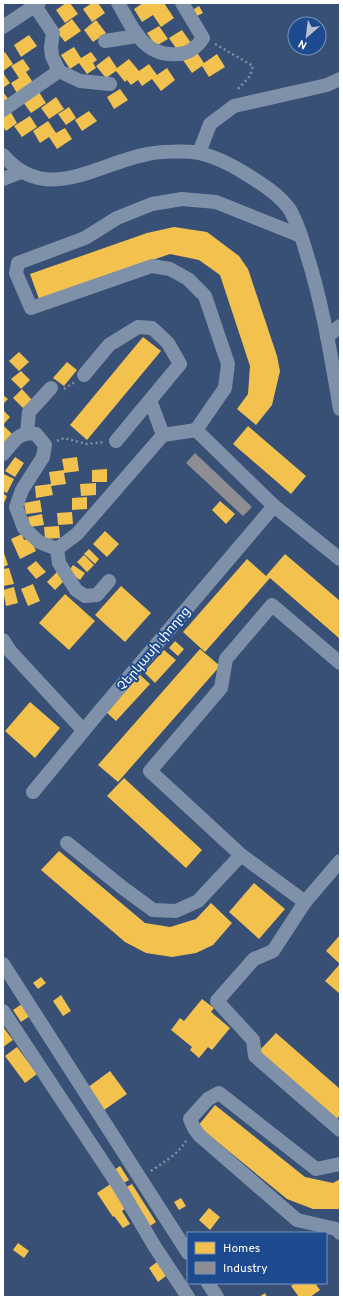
<svg xmlns="http://www.w3.org/2000/svg" width="343" height="1300" viewBox="0 0 343 1300" font-family="Overpass,'Noto Sans Armenian',sans-serif">
<style>
.homes{fill:#f2c14e}
.industry{fill:#8d8d92}
.lines{fill:none;stroke-linecap:round;stroke-linejoin:round}
.path{stroke:#7f91a8;stroke-width:2.5;stroke-dasharray:2 3;stroke-linecap:butt}
.minor{stroke:#7f91a8;stroke-width:14}
.labels{text-anchor:middle;stroke-width:4;stroke-linejoin:round;paint-order:stroke}
.street-label{font-size:13px;fill:#fff;stroke:#1e4a8f}
</style>
<rect width="100%" height="100%" fill="#385075"/>
<g class="homes">
<path d="M66,3H70L78,14L65,23L56,10Z"/>
<path d="M92,3H98L105,13L92,22L83,9Z"/>
<path d="M143,3H164L174,18L161,27L153,15L142,22L134,9Z"/>
<path d="M199,6L203,13L193,18L189,12Z"/>
<path d="M72,19L81,31L65,42L56,31Z"/>
<path d="M96,20L106,33L93,42L84,30Z"/>
<path d="M159,26L168,39L156,46L147,33Z"/>
<path d="M182,30L191,43L178,51L169,38Z"/>
<path d="M29,35L37,46L21,57L14,45Z"/>
<path d="M74,47L81,58L91,52L97,60L93,63L96,68L87,74L79,63L70,69L61,55Z"/>
<path d="M196,51L204,63L217,54L225,67L209,77L202,66L192,73L183,60Z"/>
<path d="M5,52L13,64L3,71V54Z"/>
<path d="M109,56L117,68L129,59L139,71L149,64L157,75L167,68L175,80L161,91L152,79L142,86L138,80L131,85L127,80L125,82L116,71L106,78L96,66Z"/>
<path d="M23,59L30,69L26,72L34,84L18,95L11,83L19,78L11,66Z"/>
<path d="M3,73L10,83L3,88Z"/>
<path d="M120,89L128,100L114,109L107,97Z"/>
<path d="M3,92L10,101L3,106Z"/>
<path d="M39,92L46,103L31,113L23,102Z"/>
<path d="M56,97L64,109L49,119L41,108Z"/>
<path d="M69,107L76,118L66,125L58,114Z"/>
<path d="M10,111L17,123L6,131L3,127V116Z"/>
<path d="M89,111L97,121L82,131L75,120Z"/>
<path d="M30,116L37,127L22,137L14,126Z"/>
<path d="M48,121L56,133L65,128L72,139L57,149L49,137L40,143L33,131Z"/>
<path d="M174,227L207,232L239,256L248,269L277,356L280,371L272,405L256,425L237,409L248,394L250,366L220,275L199,260L170,254L39,299L30,274L147,233Z"/>
<path d="M143,337L161,351L87,440L70,425Z"/>
<path d="M19,352L29,362L19,371L9,361Z"/>
<path d="M67,362L77,370L64,386L53,378Z"/>
<path d="M21,371L30,380L21,389L11,379Z"/>
<path d="M22,389L32,400L23,408L13,398Z"/>
<path d="M3,395L8,399L3,404Z"/>
<path d="M3,410L10,417L3,425Z"/>
<path d="M3,425L13,435L5,445L3,443Z"/>
<path d="M248,426L306,476L291,494L233,444Z"/>
<path d="M15,457L24,463L15,477L5,471Z"/>
<path d="M77,457L79,471L64,473L66,484L51,486L53,495L36,498L35,486L51,484L49,472L64,470L62,459Z"/>
<path d="M107,469V482H92V470Z"/>
<path d="M4,474L14,479L7,493L3,491V476Z"/>
<path d="M96,483V495L81,496L80,484Z"/>
<path d="M3,494L7,496L3,505Z"/>
<path d="M87,497V509L72,510V498Z"/>
<path d="M40,500L42,512L26,514L24,503Z"/>
<path d="M220,501L235,514L226,524L212,510Z"/>
<path d="M72,512L73,524L58,525L57,513Z"/>
<path d="M42,514L44,525L30,527L28,517Z"/>
<path d="M59,526L60,538L45,539L44,527Z"/>
<path d="M105,531L119,544L107,557L93,544Z"/>
<path d="M22,534L24,540L30,538L36,551L20,559L11,539Z"/>
<path d="M89,549L99,559L95,564L84,554Z"/>
<path d="M3,550L8,565L3,567Z"/>
<path d="M285,554L340,601V639L270,578L205,652L183,632L247,559L266,576Z"/>
<path d="M84,555L94,565L87,572L77,562Z"/>
<path d="M36,561L46,572L36,579L27,568Z"/>
<path d="M73,565L85,573L80,580L68,572Z"/>
<path d="M9,568L14,584L3,586V569Z"/>
<path d="M58,571L66,579L55,590L47,582Z"/>
<path d="M33,584L40,601L28,606L21,589Z"/>
<path d="M121,586L151,613L125,642L95,615Z"/>
<path d="M14,587L18,603L6,606L3,590Z"/>
<path d="M65,594L95,621L69,650L39,623Z"/>
<path d="M175,641L184,649L178,656L169,648Z"/>
<path d="M200,649L220,666L118,782L98,765Z"/>
<path d="M164,650L176,660L155,683L144,672Z"/>
<path d="M139,674L150,684L116,721L105,711Z"/>
<path d="M30,702L60,728L35,758L5,731Z"/>
<path d="M124,778L202,850L186,868L107,796Z"/>
<path d="M59,851L145,923L170,927L196,919L211,903L232,923L213,945L196,953L172,957L146,953L125,942L41,870Z"/>
<path d="M254,883L285,909L259,939L229,912Z"/>
<path d="M340,935V994L325,981L340,964L326,951Z"/>
<path d="M41,977L46,983L38,989L33,983Z"/>
<path d="M61,995L71,1011L63,1016L53,1001Z"/>
<path d="M202,999L214,1008L211,1012L230,1028L212,1050L208,1047L199,1058L190,1050L192,1047L171,1030L180,1018L184,1021Z"/>
<path d="M22,1004L30,1016L21,1022L13,1010Z"/>
<path d="M3,1027L13,1040L3,1047Z"/>
<path d="M276,1033L340,1089V1115L337,1119L259,1051Z"/>
<path d="M17,1047L37,1074L25,1083L5,1056Z"/>
<path d="M110,1071L127,1094L104,1110L87,1088Z"/>
<path d="M215,1105L305,1177L333,1183L340,1179V1209H313L287,1199L198,1126Z"/>
<path d="M120,1166L129,1180L122,1184L114,1170Z"/>
<path d="M112,1183L126,1208L122,1211L130,1224L123,1228L114,1216L113,1217L97,1193Z"/>
<path d="M132,1184L156,1222L150,1226L125,1188Z"/>
<path d="M181,1198L186,1206L179,1210L174,1202Z"/>
<path d="M209,1208L220,1217L210,1230L199,1220Z"/>
<path d="M18,1243L29,1251L24,1258L13,1250Z"/>
<path d="M157,1262L166,1276L158,1282L149,1268Z"/>
<path d="M295,1283H315L320,1290L310,1297H299L291,1286Z"/>
<path d="M265,1293L267,1297H259Z"/>
</g>
<path class="industry" d="M195,453L252,507L243,516L186,463Z"/>
<g class="lines">
<g class="path">
<path d="M215,44L253,66L250,76L236,91"/>
<path d="M64,389L75,382"/>
<path d="M57,441L64,438L87,444L105,442"/>
<path d="M151,1171C164,1162 178,1154 186,1141"/>
</g>
<g class="minor">
<path d="M118,3C133,28 143,57 178,54C188,54 197,47 203,38L182,3"/>
<path d="M35,6L53,33L51,47L52,56L59,71L80,81L110,84"/>
<path d="M3,27L39,3"/>
<path d="M105,41L137,36"/>
<path d="M3,110L59,71"/>
<path d="M199,153L210,124L234,106L327,85L340,79"/>
<path d="M3,155C47,206 97,163 148,154C160,151 187,151 199,153C216,157 232,165 246,174C261,183 280,195 290,210C298,224 303,241 307,255C323,305 331,357 340,409"/>
<path d="M3,179L21,172"/>
<path d="M327,337L340,326"/>
<path d="M84,375L109,345L138,327L152,328L168,343L180,364L116,441"/>
<path d="M150,400L163,435"/>
<path d="M196,430L225,388L228,364L205,296L188,279L170,269L152,266L31,308L16,273L18,263L85,238L117,218L152,204L182,199L216,202L301,236"/>
<path d="M27,432L29,412L51,388"/>
<path d="M3,454C14,442 18,431 36,434L45,445L43,457L22,490L16,507L24,528L39,542L57,549L77,534L163,435L196,430L274,506L340,559"/>
<path d="M57,549L59,563L76,590L85,596L97,595L109,581"/>
<path d="M3,640L10,651L83,730"/>
<path d="M33,792L99,712L274,506"/>
<path d="M67,843L123,888L153,910L176,911L198,901L241,855"/>
<path d="M340,861L305,902L273,951L254,959L217,1001L253,1040L255,1056L340,1130"/>
<path d="M305,902L241,855L150,771L221,688L226,659L272,605L340,663"/>
<path d="M3,964L188,1253"/>
<path d="M3,1011L120,1188L155,1247L188,1297"/>
<path d="M340,1164L316,1169L219,1093L208,1099L190,1119L194,1128L199,1135L297,1220L336,1229L340,1233"/>
<path d="M208,1283L217,1297"/>
</g>
</g>
<g class="labels">
<g class="street-label">
<text transform="translate(153 648) rotate(-50)" y="5">Չերկասի փողոց</text>
</g>
</g>
<rect width="343" height="1300" fill="none" stroke="#ffffff" stroke-width="8"/>
<rect x="187" y="1232" width="140" height="52" fill="#1e4a8f" stroke="#7892bc"/>
<rect x="195" y="1242" width="20" height="12" fill="#f2c14e" stroke="#7892bc"/>
<text x="223" y="1252" font-size="12" fill="#ffffff">Homes</text>
<rect x="195" y="1262" width="20" height="12" fill="#8d8d92" stroke="#7892bc"/>
<text x="223" y="1272" font-size="12" fill="#ffffff">Industry</text>
<g transform="translate(307 36) rotate(208)"><circle r="19" fill="#1e4a8f" stroke="#7892bc"/>
<path d="M0-3L7 15L0 10L-7 15Z" fill="#b9c2cf"/>
<text y="-6" font-size="11" font-weight="bold" text-anchor="middle" fill="#ffffff">N</text>
</g>
</svg>
